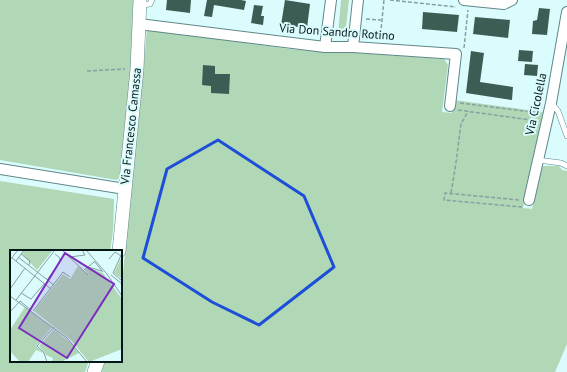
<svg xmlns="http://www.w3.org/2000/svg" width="567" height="372" viewBox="0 0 567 372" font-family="'PT Sans',sans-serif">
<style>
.green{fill:#b0d7b6}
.building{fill:#3b5e54}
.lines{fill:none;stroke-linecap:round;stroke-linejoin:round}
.service-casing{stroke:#608789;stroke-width:6}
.minor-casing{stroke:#608789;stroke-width:12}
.tertiary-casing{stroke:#608789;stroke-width:14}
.path{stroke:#86a1a2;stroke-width:1.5;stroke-dasharray:4 2;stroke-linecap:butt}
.service{stroke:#fff;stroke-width:5}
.minor{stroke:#fff;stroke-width:10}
.tertiary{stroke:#fff;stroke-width:13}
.marked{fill:none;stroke:#1d4ed8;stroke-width:3;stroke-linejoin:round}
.labels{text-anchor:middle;stroke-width:4;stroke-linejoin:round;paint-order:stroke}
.street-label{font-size:12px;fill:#061617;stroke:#dafcfd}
.inset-road{fill:none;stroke:#85a0a1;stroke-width:1}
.view{fill:#7b2cbf;fill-opacity:0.15;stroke:#7b2cbf;stroke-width:2}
.inset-edge{fill:none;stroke:#061617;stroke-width:2}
</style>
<rect width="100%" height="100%" fill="#dafcfd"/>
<g class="green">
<path d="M0,0H133L132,69L119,178L117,180L0,160Z"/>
<path d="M341,0H349L345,35L343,38L339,37L338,35Z"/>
<path d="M147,29L290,49L326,52L357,53L444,59L448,65L442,112L452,113L454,100L543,112L523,208L532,209L541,166H559L562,170L567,171V344L555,372H102L105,361H121V292L138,127Z"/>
<path d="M0,181L114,199L113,231L110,251H11V361H89L85,372H0Z"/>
</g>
<g class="building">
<path d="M167,0H191L190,13L166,10Z"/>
<path d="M207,0H241L246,1L244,10L214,5L212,17L204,16Z"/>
<path d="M285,0L310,4L307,28L281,25Z"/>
<path d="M254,5L263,6L261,16H264L263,25L251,23Z"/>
<path d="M539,8L550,9L547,35L532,34L533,21L537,20Z"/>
<path d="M423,12L459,15L457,32L422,29Z"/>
<path d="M475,17L510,20L508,38L473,34Z"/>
<path d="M519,50L533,51L532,62L518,61Z"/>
<path d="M471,51L484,53L480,82L513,87L512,100L466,93Z"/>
<path d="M525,64L538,65L537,76L524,75Z"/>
<path d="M203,65L215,66V74H230L229,94L211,93V86L202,85Z"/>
</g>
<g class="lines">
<g class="service-casing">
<g id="service">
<path d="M141,5L150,4L152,0"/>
<path d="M552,104L558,111L567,136"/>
<path d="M538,160L561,163L567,166"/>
</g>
</g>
<g class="minor-casing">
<g id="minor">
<path d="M464,0L504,4L512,0"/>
<path d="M139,24L325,47H353L456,54L450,106"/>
<path d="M325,47L331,0"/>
<path d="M353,47L358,0"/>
<path d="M0,169L125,189"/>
<path d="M529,200L551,103L567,12"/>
</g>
</g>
<g class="tertiary-casing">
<g id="tertiary">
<path d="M119,251L137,69L140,0"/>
<path d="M94,372L98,361"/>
</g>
</g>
<g class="path">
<path d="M390,0L456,7"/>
<path d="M366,19L381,20"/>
<path d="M380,40L384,0"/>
<path d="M464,48L468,10"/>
<path d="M87,71L125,69"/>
<path d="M460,103L540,113"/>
<path d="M458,110L538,121"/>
<path d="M451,193L456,163L461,123L464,119L468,111"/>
<path d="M519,200L445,193L444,200L522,207"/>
</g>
<use href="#service" class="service"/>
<use href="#minor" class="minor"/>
<use href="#tertiary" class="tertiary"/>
</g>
<path class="marked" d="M218,140L304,196L334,267L259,325L212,302L143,258L167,169Z"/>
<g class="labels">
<g class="street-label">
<text transform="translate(337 32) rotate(4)" y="4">Via Don Sandro Rotino</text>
<text transform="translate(536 104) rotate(-78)" y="4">Via Cicolella</text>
<text transform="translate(131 126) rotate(-84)" y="4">Via Francesco Camassa</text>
</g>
</g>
<g transform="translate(10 250)">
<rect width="112" height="112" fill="#dafcfd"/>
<path d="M14,0H43L27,20L12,4ZM112,6V29L104,23ZM68,16L79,26L75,20L78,17L93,23L112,49V99L79,112L61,90L24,61L53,24L60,29ZM15,57L42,77L26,96L33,103L26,100L18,112H10L0,101V80ZM44,79L61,93L69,103L51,112H42L43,108L36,105L29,96Z" fill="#b0d7b6"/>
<path class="inset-road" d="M52,0L78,25M76,0L97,24L112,46M112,3L103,23L112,31M11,4L20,11L19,15M8,7L44,35M60,7L75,5L72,0M2,8L41,39M99,9L105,2L111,6M0,10L8,0M6,11L14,0M84,11L93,22M78,17L92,21M74,20L84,12M101,25L112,34M37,30L50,12V8L45,4M0,39L15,18M11,43L21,49L35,33M0,46L57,88L77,112M6,50L45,0M23,61L53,22L60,27M0,62L10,51L21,60M37,112L34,103L27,96L44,77"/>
<path class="view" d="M55,3L104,34L57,108L9,78Z"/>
<rect width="112" height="112" class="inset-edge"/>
</g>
</svg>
